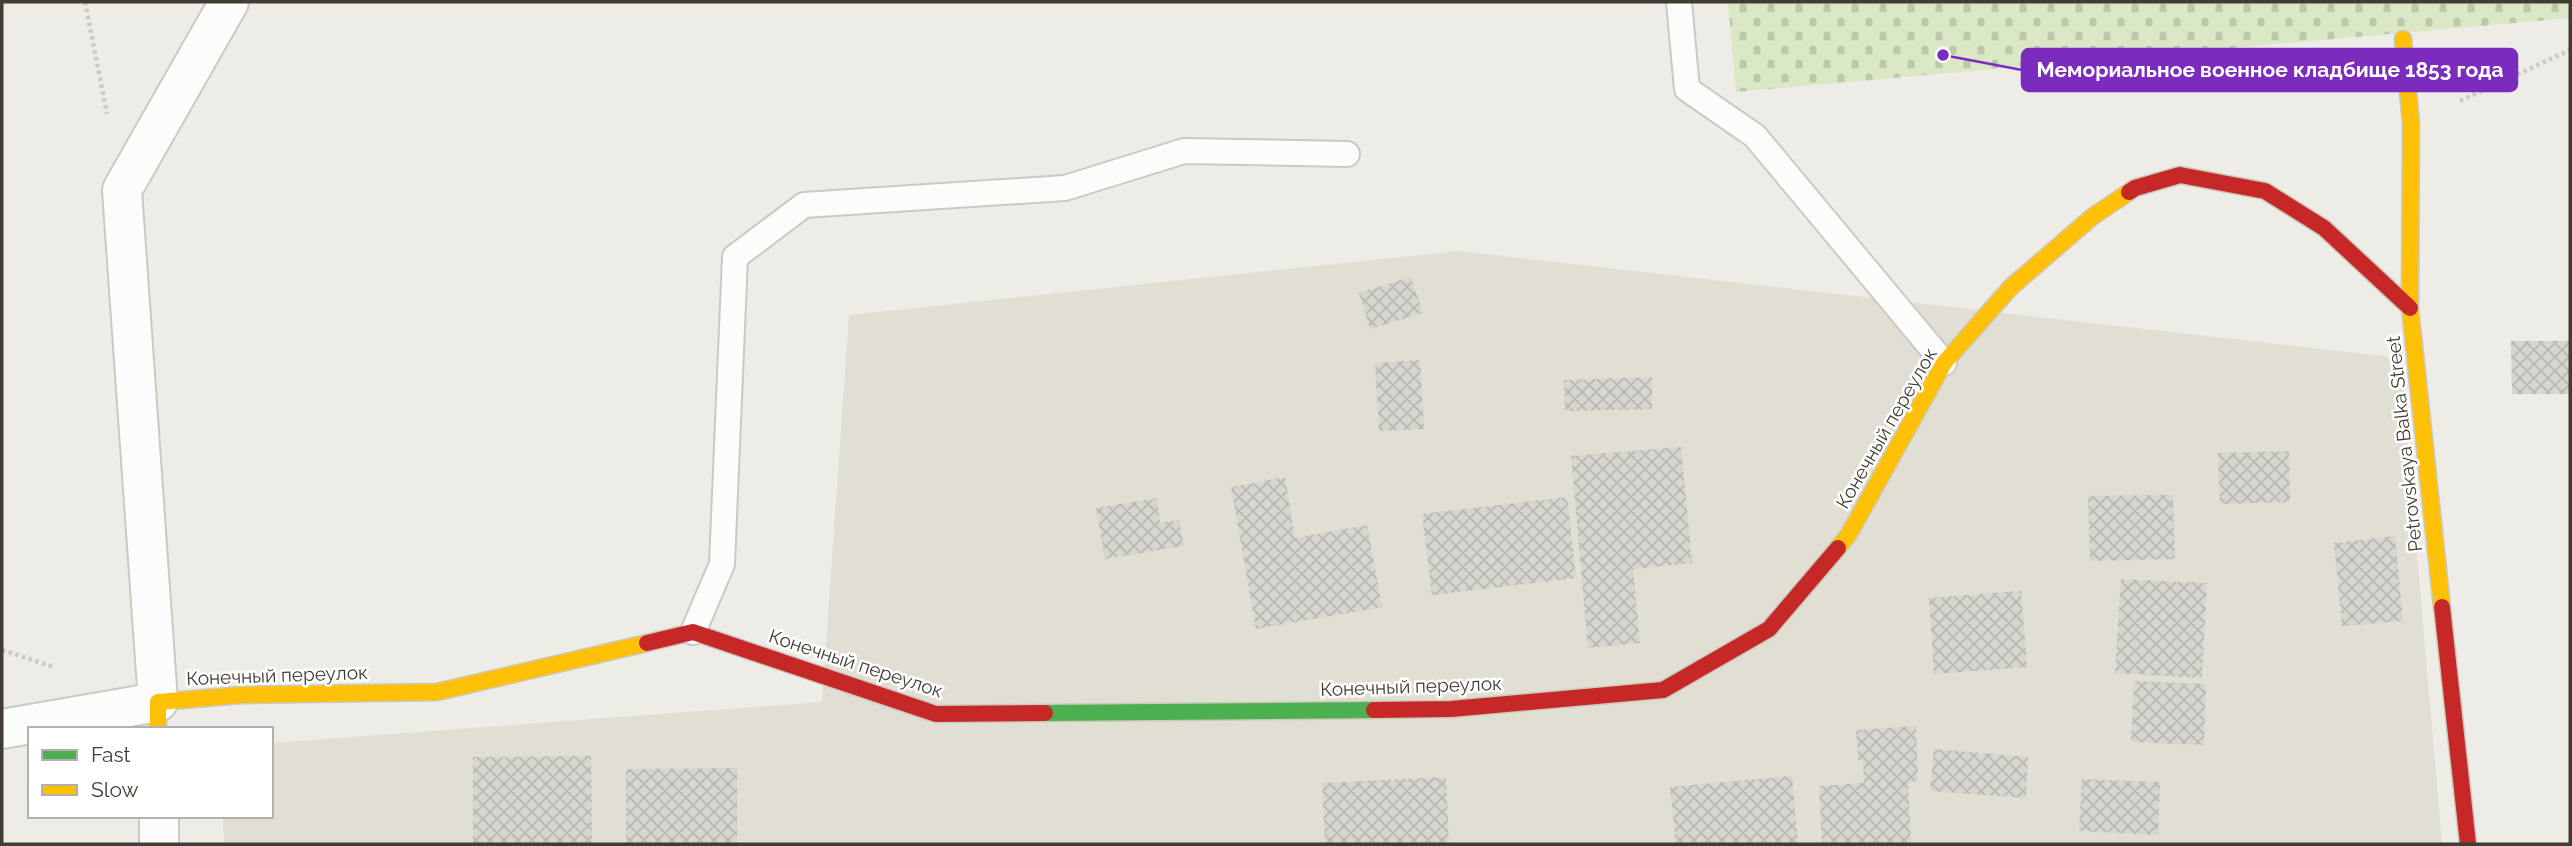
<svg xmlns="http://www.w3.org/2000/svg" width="2572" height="846" viewBox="0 0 2572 846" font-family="Raleway,sans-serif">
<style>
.residential{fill:#e1ded3}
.cemetery{fill:url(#cemetery-stones)}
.building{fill:url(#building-cross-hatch)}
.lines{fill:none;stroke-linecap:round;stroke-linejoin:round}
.lane-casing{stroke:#ccc9c4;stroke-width:28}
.street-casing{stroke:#ccc9c4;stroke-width:42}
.fast-casing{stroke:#ccc9bd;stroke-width:19}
.slow-casing{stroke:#ccc9bd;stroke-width:19}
.jam-casing{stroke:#ccc9bd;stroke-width:19}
.path{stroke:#cccac6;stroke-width:4.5;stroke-dasharray:3.5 3.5;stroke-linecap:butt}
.lane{stroke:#fcfcfb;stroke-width:24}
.street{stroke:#fcfcfb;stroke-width:38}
.fast{stroke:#4caf50;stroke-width:16}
.slow{stroke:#ffc107;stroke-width:16}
.jam{stroke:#c62828;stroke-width:16}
.labels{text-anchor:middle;stroke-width:5;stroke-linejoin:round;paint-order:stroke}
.street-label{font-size:19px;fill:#423d33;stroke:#fff}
.leader{fill:none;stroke:#7b2cbf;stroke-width:2.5}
.callout-dot{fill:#7b2cbf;stroke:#fff;stroke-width:2.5}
.callout{fill:#7b2cbf;stroke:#7b2cbf;stroke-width:2.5}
.callout-label{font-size:21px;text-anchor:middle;font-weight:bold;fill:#fff}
</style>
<defs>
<pattern id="cemetery-stones" width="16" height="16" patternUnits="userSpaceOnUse" patternTransform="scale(1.75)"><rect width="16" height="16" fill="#dae8c6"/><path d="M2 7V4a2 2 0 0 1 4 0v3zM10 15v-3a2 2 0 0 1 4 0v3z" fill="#bcc8ab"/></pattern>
<pattern id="building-cross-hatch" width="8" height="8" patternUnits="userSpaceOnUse" patternTransform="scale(1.75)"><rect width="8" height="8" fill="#d7d5cf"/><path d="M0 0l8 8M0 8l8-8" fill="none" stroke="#bab8b2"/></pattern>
</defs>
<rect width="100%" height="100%" fill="#eeece6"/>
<path class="residential" d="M1459,251L2400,358L2442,844H224L223,816H271V743L822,702L849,315Z"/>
<path class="cemetery" d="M1728,2H2570V18L1736,92Z"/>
<g class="building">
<path d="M1411,277L1423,313L1370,329L1359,293Z"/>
<path d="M2511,341H2570V394H2512Z"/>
<path d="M1420,360L1424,429L1379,431L1375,363Z"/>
<path d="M1652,377V409L1565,411L1564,380Z"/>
<path d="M1681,447L1692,563L1633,569L1640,643L1588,648L1571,456Z"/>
<path d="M2289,451L2290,502L2220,504L2218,453Z"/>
<path d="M1285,477L1295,538L1367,525L1382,607L1256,629L1231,487Z"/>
<path d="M2173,495L2175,559L2090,561L2088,496Z"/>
<path d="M1567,497L1576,578L1432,595L1422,514Z"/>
<path d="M1157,498L1160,523L1179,520L1184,546L1105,559L1096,508Z"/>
<path d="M2395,536L2403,621L2342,626L2334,543Z"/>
<path d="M2121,579L2207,583L2202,678L2115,673Z"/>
<path d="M2021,591L2027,667L1934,674L1929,598Z"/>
<path d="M2134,681L2206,684L2204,745L2131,742Z"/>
<path d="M1916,726L1918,781L1908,782L1911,844H1822L1819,786L1864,783L1863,760H1858L1856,730Z"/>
<path d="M1934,749L2028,757L2026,798L1930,791Z"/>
<path d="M591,756L592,844H473V757Z"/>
<path d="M737,768V844H626V769Z"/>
<path d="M1792,776L1798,844H1676L1670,787Z"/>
<path d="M1446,777L1449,844H1325L1322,783Z"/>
<path d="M2082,779L2160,782L2158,835L2079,831Z"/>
</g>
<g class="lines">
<g class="lane-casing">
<g id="lane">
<path d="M1679,2L1687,89L1755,136L1944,363"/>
<path d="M693,632L722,564L735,257L804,205L1065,188L1184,151L1347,154"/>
</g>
</g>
<g class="street-casing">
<g id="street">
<path d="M2,729L158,702L122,190L229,2"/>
<path d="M159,816V844"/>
</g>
</g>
<g class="fast-casing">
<path id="fast" d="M1045,713L1374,710"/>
</g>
<g class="slow-casing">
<g id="slow">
<path d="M2403,39L2411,123L2410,308L2442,607"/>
<path d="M1838,548L1849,534L1944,363L2011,287L2092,217L2129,192"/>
<path d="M158,729V702L241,695L437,692L647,643"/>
</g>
</g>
<g class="jam-casing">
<g id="jam">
<path d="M2129,192L2135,188L2180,175L2265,191L2324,228L2410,308"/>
<path d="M2442,607L2468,844"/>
<path d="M647,643L693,632L936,714L1045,713"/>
<path d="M1374,710L1451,709L1663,690L1769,629L1838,548"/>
</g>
</g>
<g class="path">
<path d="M85,2L107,114"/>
<path d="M2460,101L2570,50"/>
<path d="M2,650L54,667"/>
</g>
<use href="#lane" class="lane"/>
<use href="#street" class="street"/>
<use href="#fast" class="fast"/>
<use href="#slow" class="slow"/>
<use href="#jam" class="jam"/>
</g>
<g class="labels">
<g class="street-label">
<text transform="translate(1886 428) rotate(-60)" y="7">Конечный переулок</text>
<text transform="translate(2404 444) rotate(-96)" y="7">Petrovskaya Balka Street</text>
<text transform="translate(856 663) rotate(18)" y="7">Конечный переулок</text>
<text transform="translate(277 675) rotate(-2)" y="7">Конечный переулок</text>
<text transform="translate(1411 686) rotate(-2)" y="7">Конечный переулок</text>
</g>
</g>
<path class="leader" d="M1943 55L2022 70"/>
<circle class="callout-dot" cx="1943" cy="55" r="7"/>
<rect class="callout" x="2022" y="49" width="495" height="42" rx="7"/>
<g class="callout-label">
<text x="2270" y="77">Мемориальное военное кладбище 1853 года</text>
</g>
<rect width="2572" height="846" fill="none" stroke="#423d33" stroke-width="7"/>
<rect x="28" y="727" width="245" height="91" fill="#ffffff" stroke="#b3b1ad" stroke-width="2"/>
<rect x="42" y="750" width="35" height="10" fill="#4caf50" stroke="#b3b1ad" stroke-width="2"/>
<text x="91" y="762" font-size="21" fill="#423d33">Fast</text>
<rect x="42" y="785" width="35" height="10" fill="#ffc107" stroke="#b3b1ad" stroke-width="2"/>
<text x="91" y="797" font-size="21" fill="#423d33">Slow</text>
</svg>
